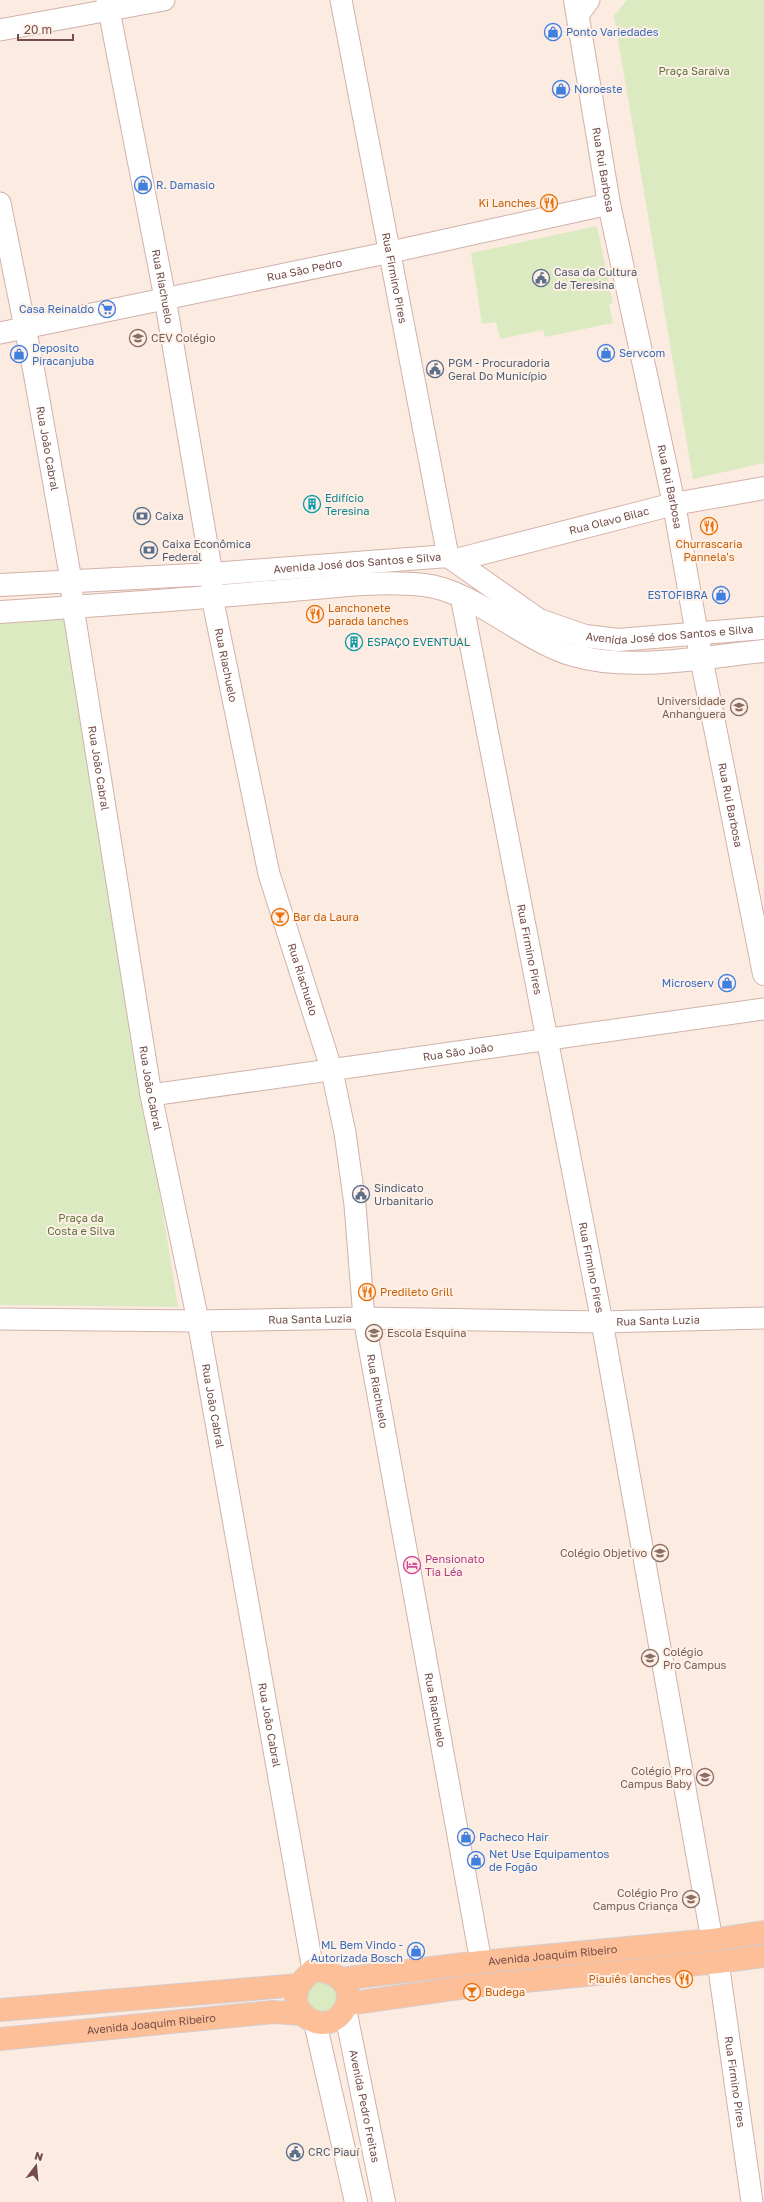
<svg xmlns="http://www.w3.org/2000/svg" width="764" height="2202" viewBox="0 0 764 2202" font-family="'Golos Text',sans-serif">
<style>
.green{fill:#dbeac0}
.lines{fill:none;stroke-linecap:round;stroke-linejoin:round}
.street-casing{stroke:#cfb2ab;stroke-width:23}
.secondary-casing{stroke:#d3b1a8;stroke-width:24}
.primary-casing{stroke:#d8cdcc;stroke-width:24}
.street{stroke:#fff;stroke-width:21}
.secondary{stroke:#fff;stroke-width:22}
.primary{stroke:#fcbf98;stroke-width:22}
.labels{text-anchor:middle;stroke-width:4;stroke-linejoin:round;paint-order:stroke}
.shop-label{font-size:11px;fill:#366cbe;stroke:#fff0e7;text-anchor:start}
.park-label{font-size:11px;fill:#5b743d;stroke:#fff0e7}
.street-label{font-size:11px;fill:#744d48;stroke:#fff0e7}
.food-label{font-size:11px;fill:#c56008;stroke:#fff0e7;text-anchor:start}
.service-label{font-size:11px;fill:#4e5e75;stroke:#fff0e7;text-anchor:start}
.education-label{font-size:11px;fill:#785e54;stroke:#fff0e7;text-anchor:end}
.culture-label{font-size:11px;fill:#0d838f;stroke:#fff0e7;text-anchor:start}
.hotel-label{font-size:11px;fill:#b23c85;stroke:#fff0e7;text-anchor:start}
</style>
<rect width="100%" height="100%" fill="#fcebe1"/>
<g class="green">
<path d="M627,0H764V463L693,479L614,16Z"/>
<path d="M597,226L613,303L609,304L613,323L545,337L543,330L500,339L496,322L482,324L471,253Z"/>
<path d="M67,619L178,1307L0,1305V623Z"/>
<path d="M329,1979L341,2000L327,2015L308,2010L304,1990L309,1982Z"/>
</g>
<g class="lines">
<g class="street-casing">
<g id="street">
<path id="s1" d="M107,0L165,298L212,574V597L269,874L332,1071L345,1133L355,1205L364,1318L481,1962"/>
<path id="s2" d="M341,0L448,556"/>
<path d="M578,15L589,0"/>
<path d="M0,30L164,0"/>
<path id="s3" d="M0,203L34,372L71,580L73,607L151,1095L198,1321L313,1970"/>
<path id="s4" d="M0,333L391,252L609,204"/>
<path id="s5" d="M461,596L602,1322L712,1940"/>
<path id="s6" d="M151,1095C356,1068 560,1036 764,1009"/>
<path id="s7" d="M0,1319L198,1321L364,1318L602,1322L764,1318"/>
<path id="s8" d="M718,1962L752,2202"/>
</g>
</g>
<g class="secondary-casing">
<g id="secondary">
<path id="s9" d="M575,0L609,204L674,504L701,657L764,974"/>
<path id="s10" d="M456,560L674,504L764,488"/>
<path id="s11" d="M0,585L212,574L448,556L539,620L585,636L618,640L764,628"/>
<path d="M0,612C89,606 178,600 267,592C316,589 375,579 424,585C475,591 522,640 573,655C630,672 704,657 764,651"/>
<path id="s12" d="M345,2009L384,2202"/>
<path d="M315,2022L356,2202"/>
</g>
</g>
<g class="primary-casing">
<g id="primary">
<path d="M313,1970C372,1973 346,2037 311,2020C304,2017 299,2011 297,2004C293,1987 303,1980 313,1970Z"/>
<path id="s13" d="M341,1979L481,1962L712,1940L764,1932"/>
<path d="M347,2004L473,1986L718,1962L764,1956"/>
<path d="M0,2010L299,1985"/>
<path id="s14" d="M0,2039L273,2012L303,2014"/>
</g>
</g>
<use href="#street" class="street"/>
<use href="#secondary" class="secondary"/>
<use href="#primary" class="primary"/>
</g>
<defs>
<g id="shop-ring" transform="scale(0.9)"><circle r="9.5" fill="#fff0e7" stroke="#3f7fe0" stroke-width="1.5"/><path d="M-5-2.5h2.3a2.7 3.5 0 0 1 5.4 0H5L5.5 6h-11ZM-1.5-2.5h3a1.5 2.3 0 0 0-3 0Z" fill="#3f7fe0"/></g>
<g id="restaurant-ring" transform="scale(0.9)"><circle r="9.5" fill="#fff0e7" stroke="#e8710a" stroke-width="1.5"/><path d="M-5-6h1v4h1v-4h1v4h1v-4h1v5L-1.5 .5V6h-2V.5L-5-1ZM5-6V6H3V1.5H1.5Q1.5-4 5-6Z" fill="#e8710a"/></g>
<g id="civic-ring" transform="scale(0.9)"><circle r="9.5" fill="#fff0e7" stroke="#5c6f8a" stroke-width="1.5"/><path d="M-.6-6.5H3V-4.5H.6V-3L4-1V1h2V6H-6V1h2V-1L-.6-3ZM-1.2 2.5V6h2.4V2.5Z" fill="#5c6f8a"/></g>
<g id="supermarket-ring" transform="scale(0.9)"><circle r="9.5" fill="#fff0e7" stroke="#3f7fe0" stroke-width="1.5"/><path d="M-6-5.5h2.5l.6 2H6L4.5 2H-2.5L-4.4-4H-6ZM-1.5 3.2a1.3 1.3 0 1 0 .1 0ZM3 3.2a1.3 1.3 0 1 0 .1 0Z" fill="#3f7fe0"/></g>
<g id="school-ring" transform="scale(0.9)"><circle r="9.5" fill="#fff0e7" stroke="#8d6e63" stroke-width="1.5"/><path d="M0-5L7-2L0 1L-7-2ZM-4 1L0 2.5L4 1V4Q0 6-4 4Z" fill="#8d6e63"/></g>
<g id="building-ring" transform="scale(0.9)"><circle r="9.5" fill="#fff0e7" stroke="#0f9aa8" stroke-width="1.5"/><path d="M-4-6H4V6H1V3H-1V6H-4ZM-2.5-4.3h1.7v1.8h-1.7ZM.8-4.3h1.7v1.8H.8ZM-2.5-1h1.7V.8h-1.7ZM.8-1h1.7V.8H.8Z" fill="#0f9aa8"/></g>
<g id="bank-ring" transform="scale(0.9)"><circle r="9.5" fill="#fff0e7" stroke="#5c6f8a" stroke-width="1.5"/><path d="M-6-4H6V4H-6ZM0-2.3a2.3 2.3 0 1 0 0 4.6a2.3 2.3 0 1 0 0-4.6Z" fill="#5c6f8a"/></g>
<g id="university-ring" transform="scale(0.9)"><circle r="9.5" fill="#fff0e7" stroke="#8d6e63" stroke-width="1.5"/><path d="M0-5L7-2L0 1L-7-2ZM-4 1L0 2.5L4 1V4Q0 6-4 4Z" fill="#8d6e63"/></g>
<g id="bar-ring" transform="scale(0.9)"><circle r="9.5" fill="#fff0e7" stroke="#e8710a" stroke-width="1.5"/><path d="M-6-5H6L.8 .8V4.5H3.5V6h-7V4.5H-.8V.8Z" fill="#e8710a"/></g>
<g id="hotel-ring" transform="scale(0.9)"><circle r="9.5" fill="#fff0e7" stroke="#d1479c" stroke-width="1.5"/><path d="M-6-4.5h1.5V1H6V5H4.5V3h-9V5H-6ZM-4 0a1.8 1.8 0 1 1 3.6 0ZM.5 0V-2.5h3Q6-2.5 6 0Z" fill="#d1479c"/></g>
</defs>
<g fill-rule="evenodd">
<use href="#shop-ring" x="553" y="32"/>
<use href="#shop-ring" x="561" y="89"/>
<use href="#shop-ring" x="143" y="185"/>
<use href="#restaurant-ring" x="549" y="203"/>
<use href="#civic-ring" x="541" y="278"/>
<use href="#supermarket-ring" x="107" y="309"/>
<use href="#school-ring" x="138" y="338"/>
<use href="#shop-ring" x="606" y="353"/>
<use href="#shop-ring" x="19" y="354"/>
<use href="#civic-ring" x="435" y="369"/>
<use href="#building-ring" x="312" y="504"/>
<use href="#bank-ring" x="142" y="516"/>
<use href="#restaurant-ring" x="709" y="526"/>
<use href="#bank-ring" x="149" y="550"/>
<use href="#shop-ring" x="721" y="595"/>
<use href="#restaurant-ring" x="315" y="614"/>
<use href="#building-ring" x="354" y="642"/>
<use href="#university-ring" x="739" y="707"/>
<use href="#bar-ring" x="280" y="917"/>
<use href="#shop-ring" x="727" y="983"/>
<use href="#civic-ring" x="361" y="1194"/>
<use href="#restaurant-ring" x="367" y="1292"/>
<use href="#school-ring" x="374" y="1333"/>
<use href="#school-ring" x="660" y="1553"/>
<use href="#hotel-ring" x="412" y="1565"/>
<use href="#school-ring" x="650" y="1658"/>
<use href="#school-ring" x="705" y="1777"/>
<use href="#shop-ring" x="466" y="1837"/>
<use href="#shop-ring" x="476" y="1860"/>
<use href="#school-ring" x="691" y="1899"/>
<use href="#shop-ring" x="416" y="1951"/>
<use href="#restaurant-ring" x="684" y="1979"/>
<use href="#bar-ring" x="472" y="1992"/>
<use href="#civic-ring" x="295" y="2152"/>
</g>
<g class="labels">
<g class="shop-label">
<text x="566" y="36">Ponto Variedades</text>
<text x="574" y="93">Noroeste</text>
<text x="156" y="189">R. Damasio</text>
<text x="94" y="313" text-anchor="end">Casa Reinaldo</text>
<text x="32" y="352">Deposito<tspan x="32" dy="13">Piracanjuba</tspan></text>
<text x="619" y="357">Servcom</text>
<text x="708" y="599" text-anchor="end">ESTOFIBRA</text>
<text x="714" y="987" text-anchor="end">Microserv</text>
<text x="479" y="1841">Pacheco Hair</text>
<text x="489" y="1858">Net Use Equipamentos<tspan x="489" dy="13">de Fogão</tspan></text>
<text x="403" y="1949" text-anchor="end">ML Bem Vindo -<tspan x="403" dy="13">Autorizada Bosch</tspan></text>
</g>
<g class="park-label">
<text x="694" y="75">Praça Saraiva</text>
<text x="81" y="1222">Praça da<tspan x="81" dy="13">Costa e Silva</tspan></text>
</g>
<g class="street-label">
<text dy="4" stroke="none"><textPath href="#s9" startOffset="172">Rua Rui Barbosa</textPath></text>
<text dy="4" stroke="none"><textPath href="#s4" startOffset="311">Rua São Pedro</textPath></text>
<text dy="4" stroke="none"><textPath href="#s2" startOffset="283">Rua Firmino Pires</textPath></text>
<text dy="4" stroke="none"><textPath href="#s1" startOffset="292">Rua Riachuelo</textPath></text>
<text dy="4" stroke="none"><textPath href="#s3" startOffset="250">Rua João Cabral</textPath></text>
<text dy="4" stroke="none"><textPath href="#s9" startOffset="496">Rua Rui Barbosa</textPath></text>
<text dy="4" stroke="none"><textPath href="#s10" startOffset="158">Rua Olavo Bilac</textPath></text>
<text dy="4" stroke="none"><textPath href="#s11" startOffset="358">Avenida José dos Santos e Silva</textPath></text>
<text dy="4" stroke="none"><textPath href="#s11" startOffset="694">Avenida José dos Santos e Silva</textPath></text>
<text dy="4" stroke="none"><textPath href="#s1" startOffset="676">Rua Riachuelo</textPath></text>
<text dy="4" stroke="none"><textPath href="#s3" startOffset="574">Rua João Cabral</textPath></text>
<text dy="4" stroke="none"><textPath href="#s9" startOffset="820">Rua Rui Barbosa</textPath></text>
<text dy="4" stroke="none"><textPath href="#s5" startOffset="360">Rua Firmino Pires</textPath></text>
<text dy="4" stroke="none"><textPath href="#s1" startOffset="1000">Rua Riachuelo</textPath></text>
<text dy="4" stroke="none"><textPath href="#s6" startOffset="310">Rua São João</textPath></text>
<text dy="4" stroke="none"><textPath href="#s3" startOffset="898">Rua João Cabral</textPath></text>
<text dy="4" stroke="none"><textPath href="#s5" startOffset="684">Rua Firmino Pires</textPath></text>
<text dy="4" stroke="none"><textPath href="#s7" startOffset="310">Rua Santa Luzia</textPath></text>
<text dy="4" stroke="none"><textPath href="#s7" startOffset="658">Rua Santa Luzia</textPath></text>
<text dy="4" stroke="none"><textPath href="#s1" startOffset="1420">Rua Riachuelo</textPath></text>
<text dy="4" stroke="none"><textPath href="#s3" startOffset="1222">Rua João Cabral</textPath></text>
<text dy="4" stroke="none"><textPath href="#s1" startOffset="1744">Rua Riachuelo</textPath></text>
<text dy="4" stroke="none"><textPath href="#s3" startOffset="1546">Rua João Cabral</textPath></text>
<text dy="4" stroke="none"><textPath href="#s13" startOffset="213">Avenida Joaquim Ribeiro</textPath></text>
<text dy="4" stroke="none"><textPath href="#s14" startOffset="152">Avenida Joaquim Ribeiro</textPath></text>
<text dy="4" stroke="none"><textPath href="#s8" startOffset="121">Rua Firmino Pires</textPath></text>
<text dy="4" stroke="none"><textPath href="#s12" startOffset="99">Avenida Pedro Freitas</textPath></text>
</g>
<g class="food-label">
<text x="536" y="207" text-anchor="end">Ki Lanches</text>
<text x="709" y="548" text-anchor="middle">Churrascaria<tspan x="709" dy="13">Pannela's</tspan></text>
<text x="328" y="612">Lanchonete<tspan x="328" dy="13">parada lanches</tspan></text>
<text x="293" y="921">Bar da Laura</text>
<text x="380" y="1296">Predileto Grill</text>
<text x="671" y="1983" text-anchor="end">Piauiês lanches</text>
<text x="485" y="1996">Budega</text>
</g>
<g class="service-label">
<text x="554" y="276">Casa da Cultura<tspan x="554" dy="13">de Teresina</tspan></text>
<text x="448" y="367">PGM - Procuradoria<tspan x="448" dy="13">Geral Do Município</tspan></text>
<text x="155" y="520">Caixa</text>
<text x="162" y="548">Caixa Econômica<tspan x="162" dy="13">Federal</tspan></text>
<text x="374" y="1192">Sindicato<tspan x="374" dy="13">Urbanitario</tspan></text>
<text x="308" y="2156">CRC Piauí</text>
</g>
<g class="education-label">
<text x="151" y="342" text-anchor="start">CEV Colégio</text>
<text x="726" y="705">Universidade<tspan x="726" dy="13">Anhanguera</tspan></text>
<text x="387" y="1337" text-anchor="start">Escola Esquina</text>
<text x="647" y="1557">Colégio Objetivo</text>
<text x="663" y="1656" text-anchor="start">Colégio<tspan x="663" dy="13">Pro Campus</tspan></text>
<text x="692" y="1775">Colégio Pro<tspan x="692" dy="13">Campus Baby</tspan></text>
<text x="678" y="1897">Colégio Pro<tspan x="678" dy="13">Campus Criança</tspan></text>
</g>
<g class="culture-label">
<text x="325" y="502">Edifício<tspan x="325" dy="13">Teresina</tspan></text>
<text x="367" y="646">ESPAÇO EVENTUAL</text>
</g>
<g class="hotel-label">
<text x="425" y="1563">Pensionato<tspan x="425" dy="13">Tia Léa</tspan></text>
</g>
</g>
<g transform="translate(36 2166) rotate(16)" stroke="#fff0e7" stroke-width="3" paint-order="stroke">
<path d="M0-3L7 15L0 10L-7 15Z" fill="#744d48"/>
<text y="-6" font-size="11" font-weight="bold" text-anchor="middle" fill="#744d48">N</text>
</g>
<path d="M18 34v6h55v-6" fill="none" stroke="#744d48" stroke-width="2"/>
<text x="24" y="34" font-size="12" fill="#744d48" stroke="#fff0e7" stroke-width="3" paint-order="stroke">20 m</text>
</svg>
